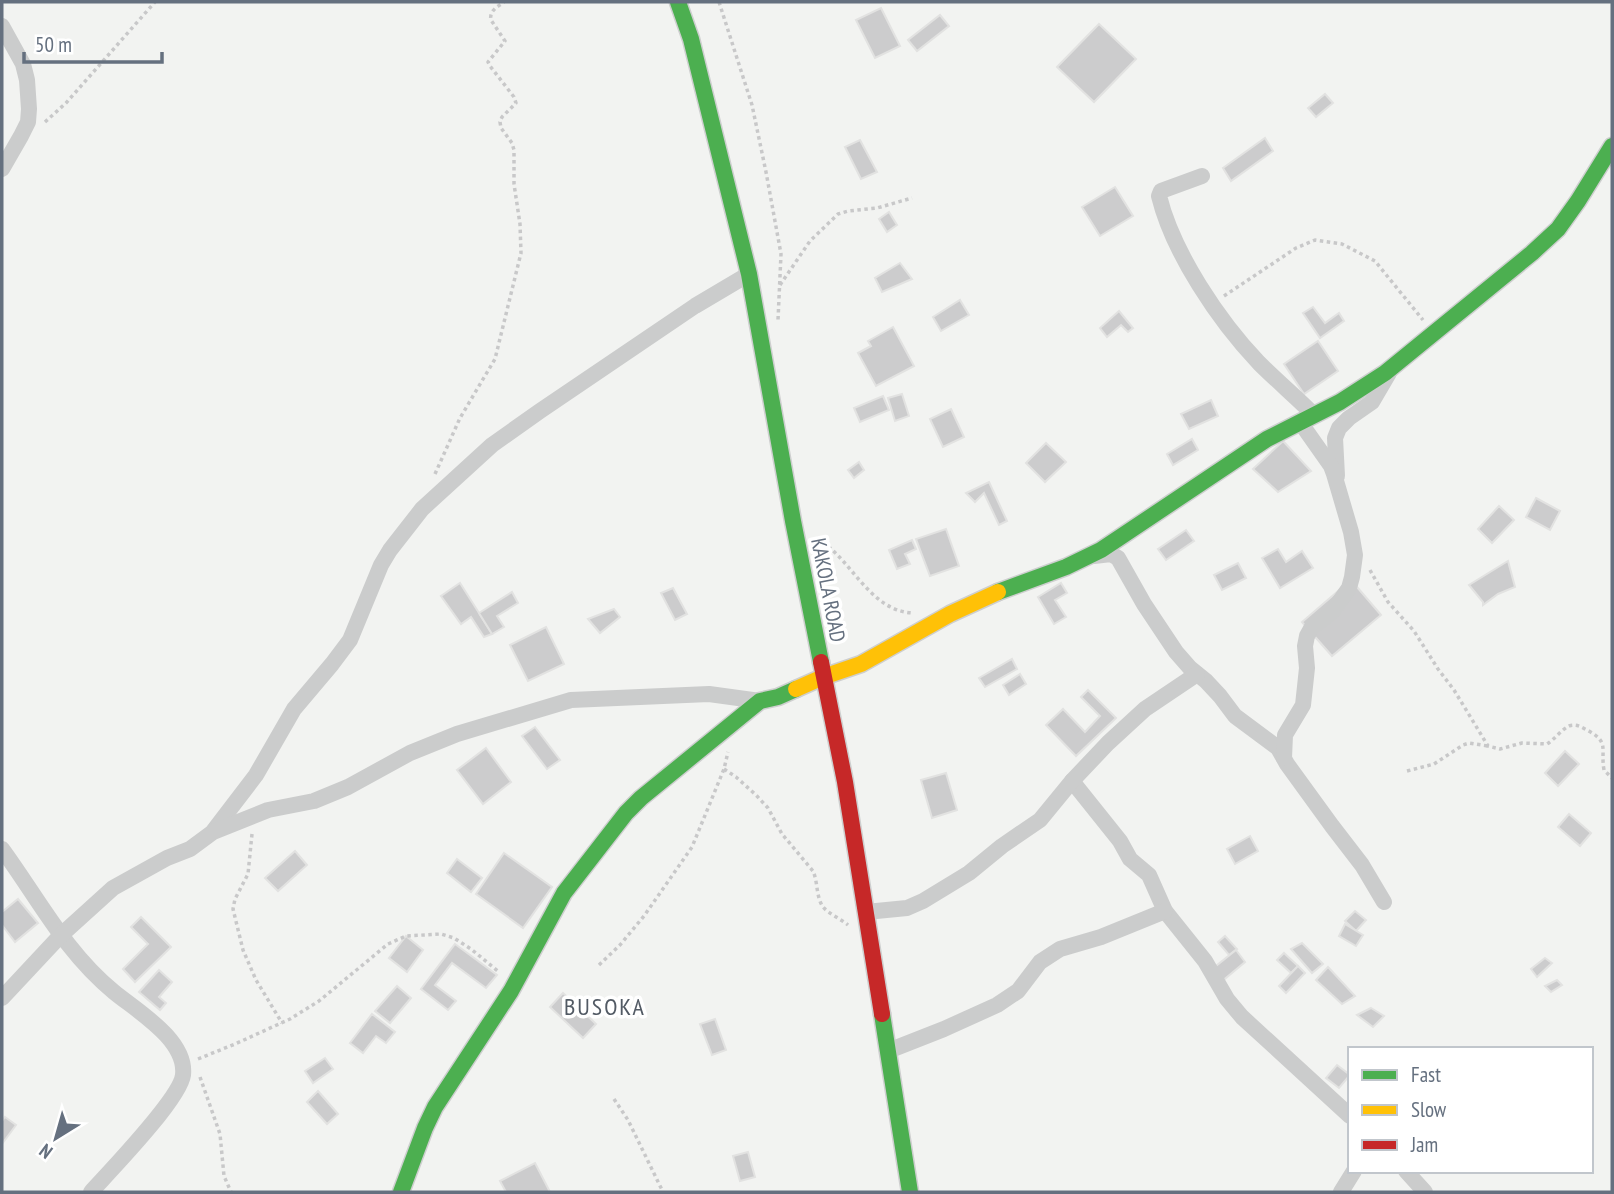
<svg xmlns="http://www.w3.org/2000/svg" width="1614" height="1194" viewBox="0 0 1614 1194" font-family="'PT Sans Narrow',sans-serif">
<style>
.building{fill:#cccccd;stroke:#e2e2e1;stroke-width:2}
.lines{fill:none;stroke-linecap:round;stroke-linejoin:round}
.fast-casing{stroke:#cecfcf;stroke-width:19}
.slow-casing{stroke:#cecfcf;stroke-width:19}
.jam-casing{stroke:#cecfcf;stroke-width:19}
.path{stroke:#c8c8c9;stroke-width:3.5;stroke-dasharray:3.5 3.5;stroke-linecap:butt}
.street{stroke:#cbcccc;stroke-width:16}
.fast{stroke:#4caf50;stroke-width:16}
.slow{stroke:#ffc107;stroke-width:16}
.jam{stroke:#c62828;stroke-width:16}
.labels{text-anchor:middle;stroke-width:7;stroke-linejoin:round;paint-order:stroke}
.street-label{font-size:21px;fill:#65707f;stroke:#fff}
.quarter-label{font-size:24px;letter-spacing:2px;fill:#525a64;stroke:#fff}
</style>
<rect width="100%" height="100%" fill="#f2f3f1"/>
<g class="building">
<path d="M881,8L900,46L875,58L856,20Z"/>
<path d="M940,15L949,26L917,51L908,40Z"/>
<path d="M1099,24L1136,59L1094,102L1057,67Z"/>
<path d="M1325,94L1333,103L1316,117L1308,108Z"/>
<path d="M1265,138L1273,151L1231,181L1223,168Z"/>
<path d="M860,140L877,172L861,179L845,147Z"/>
<path d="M1115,187L1133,216L1100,236L1082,207Z"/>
<path d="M889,212L897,225L887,232L879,219Z"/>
<path d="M900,263L912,279L882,292L875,278Z"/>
<path d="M960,300L969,315L941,331L933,317Z"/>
<path d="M1313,307L1325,323L1339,313L1344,321L1320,338L1303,313Z"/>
<path d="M1119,311L1133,328L1128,332L1121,325L1107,337L1100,328Z"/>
<path d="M893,327L914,366L876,386L858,353L871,346L868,341Z"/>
<path d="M1318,341L1338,371L1304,394L1284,364Z"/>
<path d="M902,394L909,416L895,421L888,398Z"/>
<path d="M883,396L889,410L860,422L854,408Z"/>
<path d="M1211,400L1218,416L1189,429L1181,414Z"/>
<path d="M951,409L964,437L943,447L930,419Z"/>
<path d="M1192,439L1198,450L1173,465L1167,454Z"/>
<path d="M1283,441L1311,471L1278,492L1253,469Z"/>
<path d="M1046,443L1066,462L1045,482L1026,463Z"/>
<path d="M859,462L864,470L854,478L848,470Z"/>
<path d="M989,482L1007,521L999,525L984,493L975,502L966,493Z"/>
<path d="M1536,498L1560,511L1550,530L1526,517Z"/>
<path d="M1499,506L1514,520L1492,543L1478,529Z"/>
<path d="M946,529L959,566L930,576L916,539Z"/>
<path d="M1186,530L1194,541L1166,560L1158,549Z"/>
<path d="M912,540L916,549L905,554L910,564L897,569L889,550Z"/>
<path d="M1278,549L1286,562L1302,551L1313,568L1280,588L1262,558Z"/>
<path d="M1508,561L1515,587L1498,594L1483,605V602L1469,585Z"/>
<path d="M1238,563L1246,578L1222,590L1214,575Z"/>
<path d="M1351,580L1381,615L1332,656L1302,622Z"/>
<path d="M460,583L479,613L492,634L484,637L471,617L461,624L441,596Z"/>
<path d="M1061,583L1067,593L1055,600L1066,617L1054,624L1038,597Z"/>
<path d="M673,588L687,614L675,620L661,593Z"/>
<path d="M512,592L518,603L497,616L504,627L492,634L479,613Z"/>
<path d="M614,609L620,617L600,633L588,619Z"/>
<path d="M546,627L564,664L528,681L510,645Z"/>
<path d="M1012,659L1017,669L985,687L979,678Z"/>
<path d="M1020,674L1026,684L1009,695L1003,685Z"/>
<path d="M1088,690L1116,718L1076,756L1046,725L1063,709L1085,732L1100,716L1081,697Z"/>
<path d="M535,727L560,760L547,769L522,736Z"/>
<path d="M486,748L511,782L483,804L457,770Z"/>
<path d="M1565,751L1579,764L1558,786L1545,773Z"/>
<path d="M946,773L957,810L932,818L921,780Z"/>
<path d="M1569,814L1591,833L1580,846L1558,827Z"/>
<path d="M1250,836L1258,851L1235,864L1227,849Z"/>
<path d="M295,851L307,865L278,891L265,878Z"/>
<path d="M504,853L552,887L523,928L476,894Z"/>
<path d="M457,859L482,878L471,892L447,873Z"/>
<path d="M18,899L38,923L15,942L2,925V912Z"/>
<path d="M1355,911L1366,920L1356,931L1345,921Z"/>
<path d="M141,917L171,947L135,982L123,969L148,944L131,927Z"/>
<path d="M1345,924L1363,935L1356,946L1339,936Z"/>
<path d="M406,936L423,950L407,972L389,958Z"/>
<path d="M1225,936L1237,949L1229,955L1218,942Z"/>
<path d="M1302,943L1323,964L1312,973L1291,949Z"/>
<path d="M455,944L497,975L486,988L452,963L435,985L456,1001L448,1010L421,989Z"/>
<path d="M1236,950L1245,962L1221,982L1211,970Z"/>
<path d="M1284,953L1298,966L1291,973L1277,960Z"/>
<path d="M1545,958L1552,963L1537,977L1531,969Z"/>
<path d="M1298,966L1305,973L1286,993L1279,986Z"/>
<path d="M1328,967L1355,996L1342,1004L1316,980Z"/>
<path d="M159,970L172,982L159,997L166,1003L160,1010L139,992Z"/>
<path d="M1557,980L1562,985L1551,992L1545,986Z"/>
<path d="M397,986L411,998L390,1023L375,1011Z"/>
<path d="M563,993L596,1024L583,1038L550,1007Z"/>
<path d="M1371,1008L1384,1016L1373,1027L1357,1015Z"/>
<path d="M372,1014L395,1032L386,1043L376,1036L363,1053L350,1043Z"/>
<path d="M715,1019L726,1050L712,1055L700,1024Z"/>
<path d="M325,1058L333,1069L313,1083L305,1071Z"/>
<path d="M1337,1065L1350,1075L1339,1088L1326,1078Z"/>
<path d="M318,1091L338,1114L327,1124L307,1102Z"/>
<path d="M5,1117L16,1125L2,1144V1121Z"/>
<path d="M748,1152L755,1177L740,1181L733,1156Z"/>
<path d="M535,1163L550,1192H506L500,1181Z"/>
</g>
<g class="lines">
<g class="fast-casing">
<g id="fast">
<path d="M678,2L691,39L749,274L793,521L821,662"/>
<path d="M998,592L1066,567L1101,550L1267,439L1340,402L1385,373L1532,253L1558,229L1578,201L1612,146"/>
<path d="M882,1014L910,1192"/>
<path d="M401,1192L425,1128L435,1107L511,991L564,893L626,813L641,798L760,701L778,697L796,689"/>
</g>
</g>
<g class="slow-casing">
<path id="slow" d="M796,689L823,677L861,664L950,614L998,592"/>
</g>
<g class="jam-casing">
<path id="jam" d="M821,662L845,782L882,1014"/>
</g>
<g class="path">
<path d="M719,2L752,105L766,172L781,254L778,320"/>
<path d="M45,122L66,103L155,2"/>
<path d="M780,285L810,241L838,214L848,211L877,208L912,198"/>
<path d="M1224,296L1296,248L1315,240L1342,244L1375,261L1423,320"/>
<path d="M435,474L460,418L495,359L521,253L520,224L514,184V150L512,143L501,128L500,122L502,117L516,103L514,97L490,66L488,62L505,41L491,20C489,11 497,7 504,2"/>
<path d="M817,538C852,559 869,611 913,613"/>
<path d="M1370,570L1388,602L1414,631L1438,669L1454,690L1488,746L1500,749L1522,743L1547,744C1555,739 1561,730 1569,726C1575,724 1580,726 1585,729C1611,742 1600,748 1604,770L1612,778"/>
<path d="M724,769L736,777L756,795L768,808L782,834L813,871C818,882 816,897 823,907C829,914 841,919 848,925"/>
<path d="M1407,771L1434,764L1463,745L1469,743L1488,746"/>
<path d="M252,834L248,874L235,899L233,909L243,950L256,980L282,1023"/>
<path d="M599,965L620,945L644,916L692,847L724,769L728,752"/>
<path d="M198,1059L235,1044L290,1019L319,1001L388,944L406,936L441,934L454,938L471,949L499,972"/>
<path d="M200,1077L220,1134L224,1176L231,1192"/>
<path d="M614,1099L628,1120L663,1192"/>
</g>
<g class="street">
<path d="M2,26L23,64L27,80L29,109L28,122L21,136L2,169"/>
<path d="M1202,176L1161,191L1159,196C1173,253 1219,321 1259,363C1277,381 1296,397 1314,415"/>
<path d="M1337,476L1335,438L1339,428L1349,418L1372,402L1389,373"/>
<path d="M1094,556L1111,554L1118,558L1144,604L1176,652L1190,668L1206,681L1220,696L1235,716L1278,748L1287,764L1332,826L1362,865L1384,902"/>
<path d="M1284,758L1285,735L1303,705L1307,668L1305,646L1307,636L1312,627L1332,612L1349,588L1352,577L1355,555L1351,532L1334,474L1331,466L1300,422"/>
<path d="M1072,781L1120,841L1130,859L1149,875L1165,911L1205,961L1227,999L1242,1017L1350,1116"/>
<path d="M214,830L256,775L294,709L332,664L350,640L381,565L390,550L422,509L492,445L540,411L695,306L749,274"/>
<path d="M2,849C38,898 65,952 114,992C137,1011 187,1040 183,1075C180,1099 110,1171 91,1192"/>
<path d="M866,912L907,908L923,901L969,873L1002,846L1040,820L1072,781L1108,743L1145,709L1197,674"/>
<path d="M2,998L60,936L113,888L167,858L190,849L213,832L268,810L314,801L348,787L410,753L457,734L571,700L709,694L760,701"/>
<path d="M888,1051L944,1029L997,1005L1018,991L1040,962L1060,949L1101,937L1165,911"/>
<path d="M1406,1171L1425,1192"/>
<path d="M1341,1192L1354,1171"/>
</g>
<use href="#fast" class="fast"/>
<use href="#slow" class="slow"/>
<use href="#jam" class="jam"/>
</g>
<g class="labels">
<g class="street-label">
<text transform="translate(828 590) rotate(79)" y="7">KAKOLA ROAD</text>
</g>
<g class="quarter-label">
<text x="605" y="1015">BUSOKA</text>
</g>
</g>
<rect width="1614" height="1194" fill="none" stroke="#65707f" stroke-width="7"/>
<rect x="1348" y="1047" width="245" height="126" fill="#ffffff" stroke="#c1c6cc" stroke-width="2"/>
<rect x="1362" y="1070" width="35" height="10" fill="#4caf50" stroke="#c1c6cc" stroke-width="2"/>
<text x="1411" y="1082" font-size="21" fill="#65707f">Fast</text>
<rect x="1362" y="1105" width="35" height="10" fill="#ffc107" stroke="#c1c6cc" stroke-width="2"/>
<text x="1411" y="1117" font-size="21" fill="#65707f">Slow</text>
<rect x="1362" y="1140" width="35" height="10" fill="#c62828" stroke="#c1c6cc" stroke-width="2"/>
<text x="1411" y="1152" font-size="21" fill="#65707f">Jam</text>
<g transform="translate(56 1138) rotate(217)" stroke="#ffffff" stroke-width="5" paint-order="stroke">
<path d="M0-5L12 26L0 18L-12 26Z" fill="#65707f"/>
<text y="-10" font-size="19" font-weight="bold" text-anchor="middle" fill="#65707f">N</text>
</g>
<path d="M24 52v10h138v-10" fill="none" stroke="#65707f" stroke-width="3.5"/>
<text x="35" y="52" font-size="21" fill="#65707f" stroke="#ffffff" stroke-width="5" paint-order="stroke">50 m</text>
</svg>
